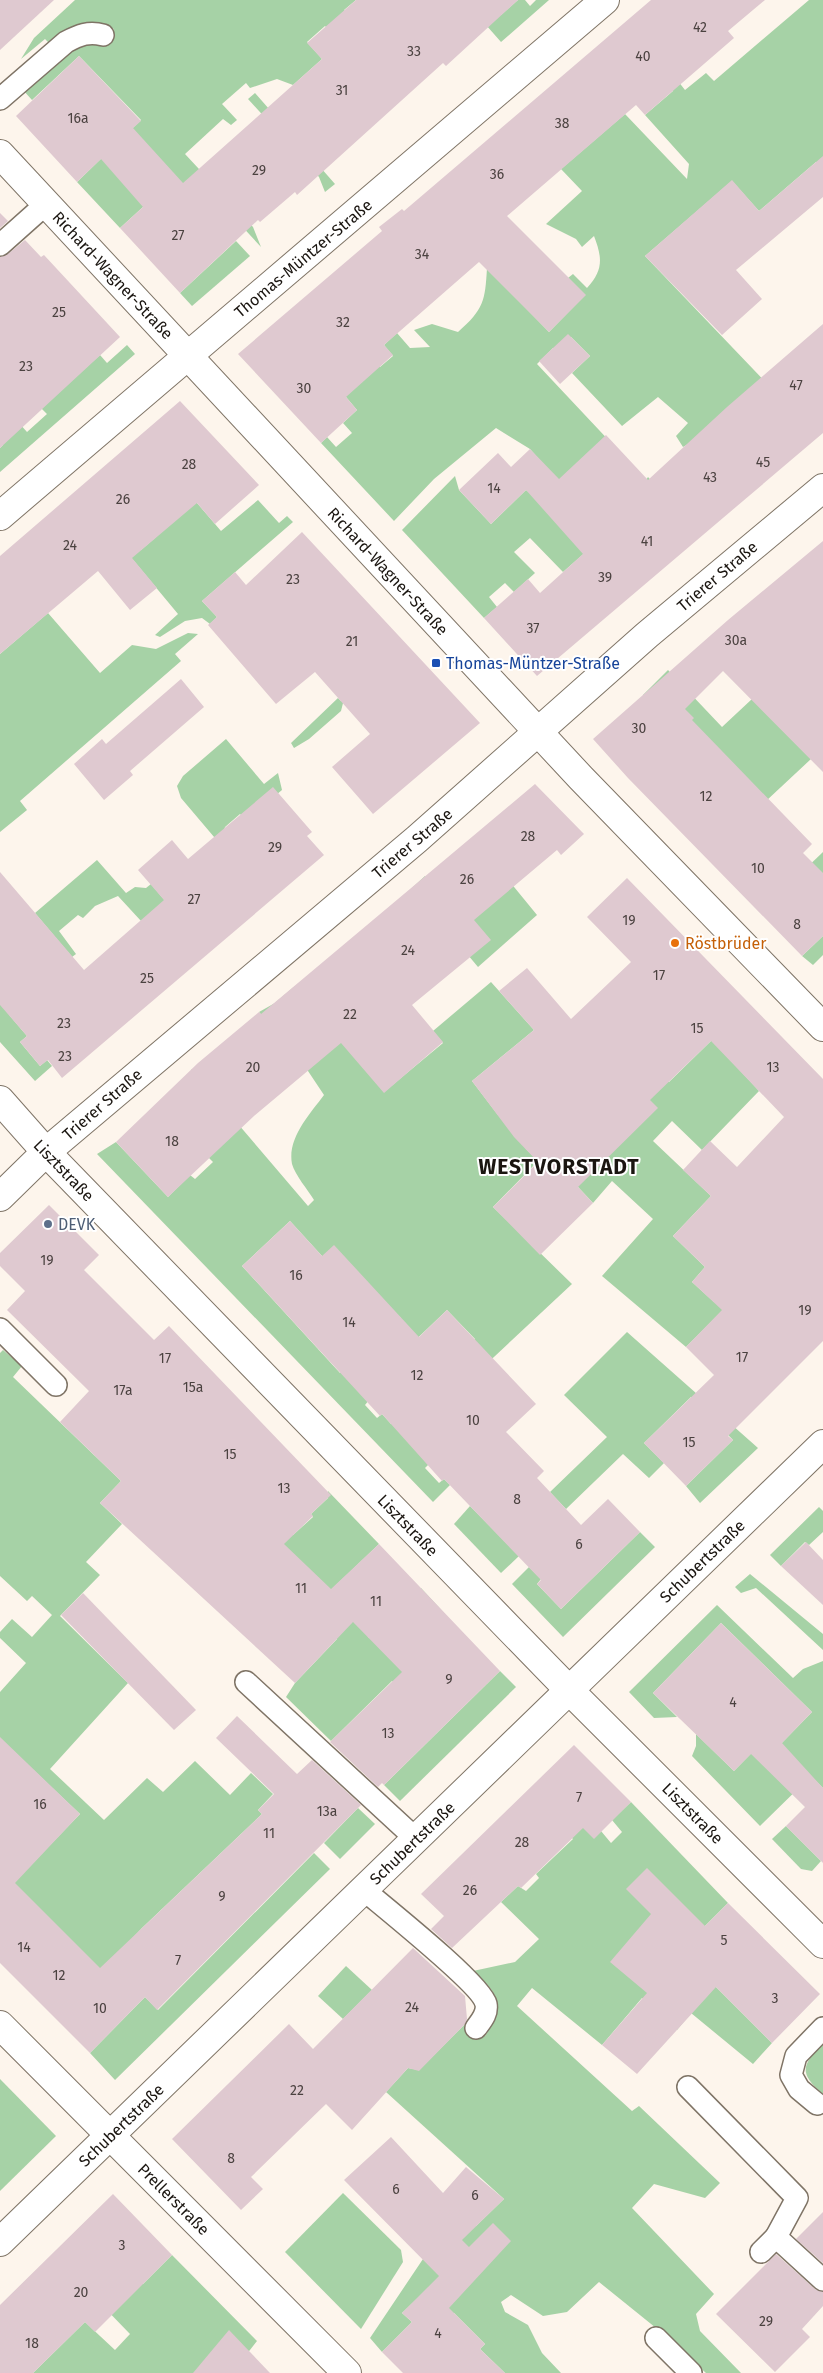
<svg xmlns="http://www.w3.org/2000/svg" width="823" height="2373" viewBox="0 0 823 2373" font-family="'Fira Sans',sans-serif">
<style>
.green{fill:#a6d2a6;fill-rule:evenodd}
.building{fill:#dfc9d0}
.lines{fill:none;stroke-linecap:round;stroke-linejoin:round}
.service-casing{stroke:#7f7466;stroke-width:24}
.minor-casing{stroke:#7f7466;stroke-width:30}
.tertiary-casing{stroke:#7f7466;stroke-width:30}
.service{stroke:#fff;stroke-width:21}
.minor{stroke:#fff;stroke-width:28}
.tertiary{stroke:#fff;stroke-width:28}
.transit-dot{fill:#1a4fb4;stroke:#fff;stroke-width:2}
.food-dot{fill:#e8710a;stroke:#fff;stroke-width:2}
.service-dot{fill:#5c6f8a;stroke:#fff;stroke-width:2}
.labels{text-anchor:middle;stroke-width:4;stroke-linejoin:round;paint-order:stroke}
.number-label{font-size:14px;fill:#4b4240}
.street-label{font-size:16px;fill:#1a1510;stroke:#fff}
.transit-label{font-size:16px;fill:#164399;stroke:#fff;text-anchor:start}
.food-label{font-size:16px;fill:#c56008;stroke:#fff;text-anchor:start}
.service-label{font-size:16px;fill:#4e5e75;stroke:#fff;text-anchor:start}
.district-label{font-size:21px;font-weight:bold;letter-spacing:1px;fill:#1a1510;stroke:#fff}
</style>
<rect width="100%" height="100%" fill="#fdf5ec"/>
<g class="green">
<path d="M75,0H356L344,10L354,22L336,38L325,26L307,42L322,59L293,85L277,79L250,88L246,83L222,104L237,120L231,125L223,119L185,154L253,227L261,247L199,180L143,207L120,228L77,182L141,120L79,56L32,100L23,90L76,46L92,41L103,44L114,29C90,16 72,32 51,45L45,39L21,59L34,38Z"/>
<path d="M464,0L501,15L518,0H525L530,6L536,0H549L501,42Z"/>
<path d="M809,0H823V171L816,162L759,211L732,181L645,256L776,393L683,447L676,436L688,423L658,397L622,426L572,373L590,356L571,337L557,351L553,348L537,364L646,480L648,477L659,489L606,535L530,449L496,428L434,479L394,521L321,443L327,437L336,447L352,433L343,423L357,410L319,365L371,357L380,367L393,356L384,345L397,333L410,348L430,347L414,330L432,324L458,332C484,309 485,301 487,268L549,332L585,295L568,278L573,274L587,288C604,270 602,257 594,236L582,247L576,239L546,224L582,191L561,169L625,114L687,179L689,164L645,115L673,91L674,76L685,90L706,73L714,81Z"/>
<path d="M255,93L335,184L325,192L319,177L248,99Z"/>
<path d="M236,241L250,256L192,306L180,293Z"/>
<path d="M127,345L135,354L0,472V448L3,445L0,402L27,432L47,414L41,408L100,355L107,363Z"/>
<path d="M455,476L459,490L491,524L526,490L597,542L563,572L530,538L514,552L535,573L514,592L505,583L489,597L497,607L484,618L402,530Z"/>
<path d="M191,496L221,531L258,500L279,523L287,516L293,522L202,601L217,617L210,624L202,618L185,621L160,637L155,635L178,614L124,549L141,550L156,537Z"/>
<path d="M48,613L100,673L132,645L156,649L188,633L198,634L175,654L181,661L20,801L27,810L0,832V654Z"/>
<path d="M668,670L722,727L752,699L811,759L706,857L643,695Z"/>
<path d="M338,698L341,701L344,699L341,711L309,739L294,748L291,743Z"/>
<path d="M226,739L264,784L278,773L282,790L246,820L240,814L225,827L220,844L181,798L177,786L183,776Z"/>
<path d="M823,852V873L800,874Z"/>
<path d="M97,860L126,893L135,887L146,888L151,884L176,914L153,934L118,896L95,906L83,918L78,915L59,931L76,954L72,957L35,913Z"/>
<path d="M425,876L462,921L510,882L537,915L478,967L412,888Z"/>
<path d="M823,936V955L813,965L802,956Z"/>
<path d="M491,982L534,1030L472,1081L498,1115L560,1064L669,1082L712,1040L759,1091L702,1150L672,1121L653,1141L711,1196L673,1236L705,1267L692,1282L714,1302L737,1296L686,1347L602,1276L653,1219L612,1181L593,1203L578,1187L525,1148L538,1161L493,1207L572,1284L464,1385L446,1365L475,1339L447,1310L361,1392L369,1400L365,1405L377,1418L382,1414L391,1424L395,1420L429,1464L425,1468L439,1483L444,1479L450,1485L433,1502L97,1154L116,1142L168,1197L190,1175L195,1179L213,1162L209,1158L191,1069L308,1206L314,1200C308,1190 295,1175 292,1164C287,1138 310,1114 324,1095L308,1071L259,1012L275,1003L295,986L384,1092L443,1043L433,1031ZM290,1221L322,1256L401,1318L340,1373L242,1266Z"/>
<path d="M0,1000L10,1016L27,1036L20,1042L40,1066L47,1060L52,1066L35,1081L0,1042Z"/>
<path d="M627,1332L758,1448L700,1503L686,1486L733,1440L691,1397L644,1443L664,1463L649,1478L623,1454L566,1509L550,1492L607,1437L564,1395Z"/>
<path d="M3,1350L22,1366L13,1377L121,1481L100,1503L122,1524L86,1562L100,1575L60,1616L128,1683L50,1769L104,1820L147,1778L163,1792L195,1761L230,1795L251,1773L273,1794L258,1810L262,1814L142,1928L102,1971L0,1897L80,1814L9,1747L0,1756V1692L26,1663L0,1638V1632L12,1619L32,1637L52,1615L32,1596L27,1601L0,1576V1353Z"/>
<path d="M226,1476L293,1535L313,1517L311,1514L328,1498V1491L379,1544L333,1588L369,1638L421,1588L445,1614L419,1666L399,1687L392,1681L331,1741L286,1697L295,1683L337,1639L274,1580Z"/>
<path d="M470,1506L519,1556L501,1573L454,1524Z"/>
<path d="M819,1507L823,1511V1532L809,1545L805,1542L781,1566L770,1555Z"/>
<path d="M640,1532L655,1547L563,1637L512,1584L529,1567L541,1579L537,1584L561,1609Z"/>
<path d="M750,1574L823,1634V1650L756,1588L741,1593L735,1587Z"/>
<path d="M717,1605L793,1678L803,1669L823,1661V1788L811,1776L760,1826L692,1756L696,1746V1734L734,1771L763,1741L774,1751L812,1712L721,1623L653,1693L677,1717L654,1718L629,1692Z"/>
<path d="M500,1671L516,1687L400,1801L384,1785Z"/>
<path d="M631,1802L728,1903L704,1927L710,1981L772,2043L753,2064L691,2013L677,2030L642,1998L602,2045L532,1988L517,2006L632,2111L639,2106L720,2183L705,2198L654,2184L632,2208L714,2294L696,2314L700,2331L741,2373H706L661,2332L599,2282L567,2312L543,2316L511,2295L501,2302L505,2312L528,2325L542,2353L561,2373H505L480,2349L485,2344L454,2313L448,2318L423,2293L402,2313L412,2322L382,2352L370,2338L425,2256L465,2216L476,2226L504,2199L386,2092L408,2068L419,2070L468,2021L485,2036C506,2005 499,1994 473,1971L515,1962L539,1939L501,1902L518,1886L526,1891L539,1878L536,1874L573,1839L560,1826L571,1815L601,1831L611,1843L622,1832L612,1820Z"/>
<path d="M358,1808L375,1824L340,1859L324,1843Z"/>
<path d="M786,1826L821,1861L812,1871L801,1869L772,1839Z"/>
<path d="M314,1853L330,1869L115,2080L90,2053L145,1997L158,2010Z"/>
<path d="M346,1966L372,1990L343,2019L318,1996Z"/>
<path d="M823,2043V2094C798,2073 802,2065 823,2043Z"/>
<path d="M0,2079L56,2136L0,2191Z"/>
<path d="M343,2193L401,2250L403,2262L361,2329L285,2252Z"/>
<path d="M172,2255L257,2341L232,2373H33L85,2322L115,2350L130,2334L99,2302L129,2270L143,2284Z"/>
</g>
<g class="building">
<path d="M0,0H54L0,50Z"/>
<path d="M356,0H518L446,66L443,63L297,195L295,192L260,222L258,220L180,293L120,228L143,207L101,159L77,182L16,116L79,56L141,121L133,128L183,183L322,59L307,43Z"/>
<path d="M651,0H765L728,31L734,38L645,115L636,105L507,216L586,295L549,332L479,262L384,345L393,355L346,397L357,410L321,443L238,354L382,231L379,227L402,209L404,211Z"/>
<path d="M823,156V197L736,270L762,299L722,335L645,256L732,180L759,211Z"/>
<path d="M0,213L8,221L0,228Z"/>
<path d="M25,240L41,257L44,255L120,337L0,448V257L8,254Z"/>
<path d="M823,324V433L537,676L484,618L528,579L540,593L583,554L526,490L491,524L459,490L498,453L511,467L530,449L559,479L606,435L648,480L727,407Z"/>
<path d="M568,334L590,356L560,384L539,361Z"/>
<path d="M180,401L259,485L215,524L197,503L132,558L157,588L130,610L98,571L0,654V556Z"/>
<path d="M302,532L480,723L373,814L332,767L370,734L315,672L276,704L208,625L217,617L202,601L235,572L246,585Z"/>
<path d="M823,541V772L723,671L685,709L694,718L692,720L812,844L803,853L823,873V936L802,956L628,778L593,739L728,620Z"/>
<path d="M181,679L204,707L130,771L133,775L104,800L74,764L102,739L106,744Z"/>
<path d="M535,784L584,834L561,855L557,850L474,920L491,940L412,1005L443,1042L384,1093L341,1043L254,1116L168,1197L116,1142L198,1063L259,1012L261,1014Z"/>
<path d="M273,787L312,832L307,836L324,855L62,1078L48,1060L40,1066L20,1042L27,1036L0,1005V872L84,970L164,900L138,870L172,840L188,859Z"/>
<path d="M627,878L823,1079V1341L728,1436L733,1440L686,1486L644,1443L714,1375L686,1347L722,1310L692,1282L705,1267L673,1236L711,1196L683,1170L710,1141L737,1167L784,1117L711,1041L650,1100L658,1108L578,1187L593,1203L540,1255L493,1207L538,1162L514,1137L472,1081L534,1030L499,991L527,968L571,1019L631,962L587,917Z"/>
<path d="M49,1205L99,1255L84,1270L154,1340L169,1326L331,1495L311,1514L313,1516L284,1544L331,1589L379,1544L500,1671L384,1785L382,1783L378,1787L330,1742L402,1672L353,1622L295,1683L100,1503L121,1481L60,1422L89,1391L7,1310L25,1291L0,1266V1253Z"/>
<path d="M290,1221L322,1256L334,1245L419,1337L447,1310L536,1404L506,1432L544,1471L537,1478L581,1525L608,1499L640,1532L561,1609L537,1584L541,1580L444,1479L442,1481L382,1414L380,1416L242,1266Z"/>
<path d="M806,1542L823,1560V1605L781,1566Z"/>
<path d="M83,1593L196,1710L174,1730L61,1615Z"/>
<path d="M721,1623L812,1712L782,1743L823,1788V1863L786,1826L805,1807L751,1754L734,1771L653,1693Z"/>
<path d="M237,1716L297,1774L312,1760L361,1805L157,2010L145,1997L90,2053L0,1963V1737L80,1814L15,1883L100,1968L262,1814L258,1810L274,1794L216,1738Z"/>
<path d="M574,1745L631,1802L594,1839L583,1828L521,1888L518,1886L452,1948L431,1929L444,1916L421,1894Z"/>
<path d="M647,1868L705,1926L728,1903L820,1994L772,2043L716,1987L637,2074L602,2045L647,1993L610,1962L651,1914L626,1889Z"/>
<path d="M413,1948L465,1996L467,2019L465,2024L419,2071L408,2068L352,2130L326,2104L251,2177L263,2189L241,2210L172,2139L289,2024L313,2049Z"/>
<path d="M391,2137L443,2193L466,2167L504,2199L462,2240L469,2247L493,2223L511,2241L449,2308L485,2344L480,2349L505,2373H403L382,2352L412,2322L402,2313L439,2276L344,2180Z"/>
<path d="M113,2194L172,2255L95,2332L85,2322L33,2373H0V2305Z"/>
<path d="M823,2212V2263L796,2239Z"/>
<path d="M776,2254L815,2289L823,2292V2306L802,2329L810,2337L775,2372L716,2314Z"/>
<path d="M229,2330L270,2373H193Z"/>
</g>
<g class="lines">
<g class="service-casing">
<g id="service">
<path d="M0,99L66,42C79,35 89,31 103,35"/>
<path d="M0,245L46,204"/>
<path d="M0,1329L56,1385"/>
<path d="M246,1682L416,1839"/>
<path d="M364,1890C384,1907 482,1985 486,2004C488,2014 481,2021 476,2028"/>
<path d="M688,2087L797,2198L776,2237"/>
<path d="M817,2104L799,2089L791,2075L796,2056L823,2028"/>
<path d="M761,2252L776,2237L823,2280"/>
<path d="M656,2338L691,2373"/>
</g>
</g>
<g class="minor-casing">
<g id="minor">
<path d="M0,154L581,778L823,1027"/>
<path d="M0,516L605,0"/>
<path d="M0,1100L46,1152L569,1690L823,1944"/>
<path d="M0,2025L347,2373"/>
<path d="M0,2242L823,1444"/>
</g>
</g>
<g class="tertiary-casing">
<path id="tertiary" d="M0,1197L46,1152L417,839L647,635L823,488"/>
</g>
<use href="#service" class="service"/>
<use href="#minor" class="minor"/>
<use href="#tertiary" class="tertiary"/>
</g>
<rect class="transit-dot" x="431" y="658" width="10" height="10" rx="2.5"/>
<circle class="food-dot" cx="675" cy="943" r="5"/>
<circle class="service-dot" cx="48" cy="1224" r="5"/>
<g class="labels">
<g class="number-label">
<text x="700" y="32">42</text>
<text x="414" y="56">33</text>
<text x="643" y="61">40</text>
<text x="342" y="95">31</text>
<text x="78" y="123">16a</text>
<text x="562" y="128">38</text>
<text x="259" y="175">29</text>
<text x="497" y="179">36</text>
<text x="178" y="240">27</text>
<text x="422" y="259">34</text>
<text x="59" y="317">25</text>
<text x="343" y="327">32</text>
<text x="26" y="371">23</text>
<text x="796" y="390">47</text>
<text x="304" y="393">30</text>
<text x="763" y="467">45</text>
<text x="189" y="469">28</text>
<text x="710" y="482">43</text>
<text x="494" y="493">14</text>
<text x="123" y="504">26</text>
<text x="647" y="546">41</text>
<text x="70" y="550">24</text>
<text x="605" y="582">39</text>
<text x="293" y="584">23</text>
<text x="533" y="633">37</text>
<text x="736" y="645">30a</text>
<text x="352" y="646">21</text>
<text x="639" y="733">30</text>
<text x="706" y="801">12</text>
<text x="528" y="841">28</text>
<text x="275" y="852">29</text>
<text x="758" y="873">10</text>
<text x="467" y="884">26</text>
<text x="194" y="904">27</text>
<text x="629" y="925">19</text>
<text x="797" y="929">8</text>
<text x="408" y="955">24</text>
<text x="659" y="980">17</text>
<text x="147" y="983">25</text>
<text x="350" y="1019">22</text>
<text x="64" y="1028">23</text>
<text x="697" y="1033">15</text>
<text x="65" y="1061">23</text>
<text x="253" y="1072">20</text>
<text x="773" y="1072">13</text>
<text x="172" y="1146">18</text>
<text x="47" y="1265">19</text>
<text x="296" y="1280">16</text>
<text x="805" y="1315">19</text>
<text x="349" y="1327">14</text>
<text x="742" y="1362">17</text>
<text x="165" y="1363">17</text>
<text x="417" y="1380">12</text>
<text x="193" y="1392">15a</text>
<text x="123" y="1395">17a</text>
<text x="473" y="1425">10</text>
<text x="689" y="1447">15</text>
<text x="230" y="1459">15</text>
<text x="284" y="1493">13</text>
<text x="517" y="1504">8</text>
<text x="579" y="1549">6</text>
<text x="301" y="1593">11</text>
<text x="376" y="1606">11</text>
<text x="449" y="1684">9</text>
<text x="733" y="1707">4</text>
<text x="388" y="1738">13</text>
<text x="579" y="1802">7</text>
<text x="40" y="1809">16</text>
<text x="327" y="1816">13a</text>
<text x="269" y="1838">11</text>
<text x="522" y="1847">28</text>
<text x="470" y="1895">26</text>
<text x="222" y="1901">9</text>
<text x="724" y="1945">5</text>
<text x="24" y="1952">14</text>
<text x="178" y="1965">7</text>
<text x="59" y="1980">12</text>
<text x="775" y="2003">3</text>
<text x="412" y="2012">24</text>
<text x="100" y="2013">10</text>
<text x="297" y="2095">22</text>
<text x="231" y="2163">8</text>
<text x="396" y="2194">6</text>
<text x="475" y="2200">6</text>
<text x="122" y="2250">3</text>
<text x="81" y="2297">20</text>
<text x="766" y="2326">29</text>
<text x="438" y="2338">4</text>
<text x="32" y="2348">18</text>
</g>
<g class="street-label">
<text transform="translate(303 258) rotate(-40)" y="6">Thomas-Müntzer-Straße</text>
<text transform="translate(113 275) rotate(47)" y="6">Richard-Wagner-Straße</text>
<text transform="translate(388 571) rotate(47)" y="6">Richard-Wagner-Straße</text>
<text transform="translate(717 576) rotate(-40)" y="6">Trierer Straße</text>
<text transform="translate(412 843) rotate(-40)" y="6">Trierer Straße</text>
<text transform="translate(102 1104) rotate(-41)" y="6">Trierer Straße</text>
<text transform="translate(64 1170) rotate(46)" y="6">Lisztstraße</text>
<text transform="translate(408 1525) rotate(46)" y="6">Lisztstraße</text>
<text transform="translate(702 1561) rotate(-44)" y="6">Schubertstraße</text>
<text transform="translate(693 1813) rotate(45)" y="6">Lisztstraße</text>
<text transform="translate(412 1843) rotate(-44)" y="6">Schubertstraße</text>
<text transform="translate(121 2125) rotate(-44)" y="6">Schubertstraße</text>
<text transform="translate(174 2199) rotate(45)" y="6">Prellerstraße</text>
</g>
<g class="transit-label">
<text x="446" y="669">Thomas-Müntzer-Straße</text>
</g>
<g class="food-label">
<text x="685" y="949">Röstbrüder</text>
</g>
<g class="service-label">
<text x="58" y="1230">DEVK</text>
</g>
<g class="district-label">
<text x="559" y="1174">WESTVORSTADT</text>
</g>
</g>
</svg>
